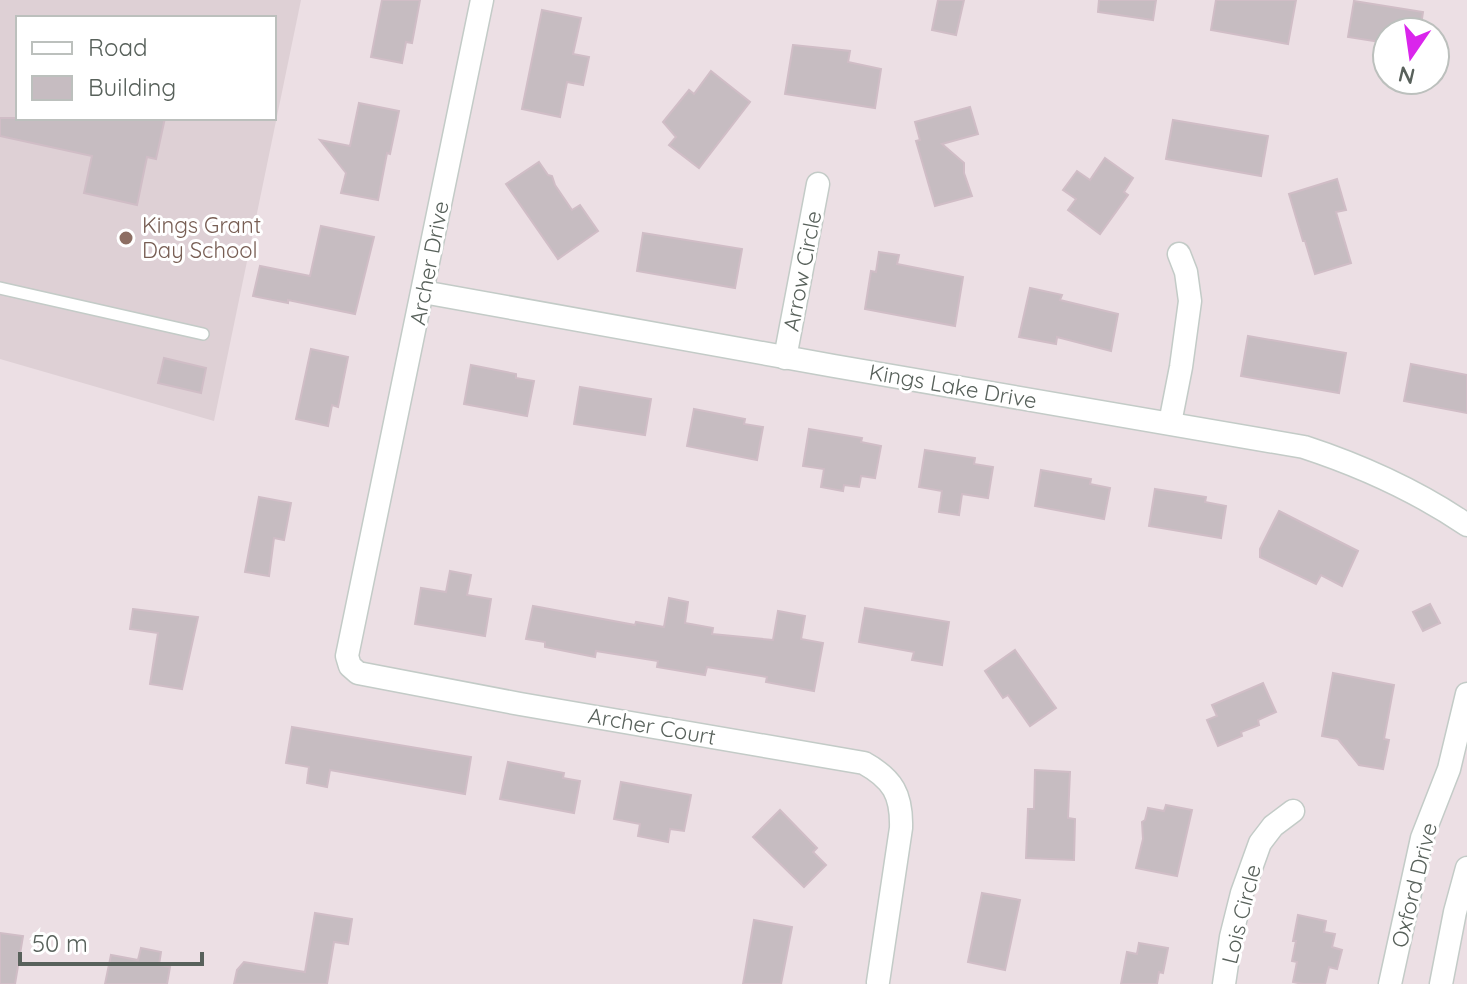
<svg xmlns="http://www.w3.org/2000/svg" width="1467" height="984" viewBox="0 0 1467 984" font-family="Quicksand,sans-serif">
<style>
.education{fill:#ded0d5;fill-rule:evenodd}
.building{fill:#c6bcc1;stroke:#d0bdc6;stroke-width:2}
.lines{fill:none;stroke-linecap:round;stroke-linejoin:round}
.lane-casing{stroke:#c3cbc7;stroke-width:14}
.street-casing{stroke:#c3cbc7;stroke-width:25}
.lane{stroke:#fff;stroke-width:11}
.street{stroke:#fff;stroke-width:22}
.education-dot{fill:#8d6e63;stroke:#fff;stroke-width:3}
.labels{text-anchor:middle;stroke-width:6;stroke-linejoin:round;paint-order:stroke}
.education-label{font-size:22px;fill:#785e54;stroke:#fff;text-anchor:start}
.street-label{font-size:22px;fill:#58615b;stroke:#fff}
</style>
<rect width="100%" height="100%" fill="#ecdfe4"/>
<path class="education" d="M0,0H301L214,421L0,359ZM18,18H274V118H18Z"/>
<g class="building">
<path d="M382,0H420L412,43L406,42L402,63L371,57Z"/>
<path d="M938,0H964L956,35L932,30Z"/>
<path d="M1099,0H1156L1153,20L1098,12Z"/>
<path d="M1216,0H1296L1288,44L1211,30Z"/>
<path d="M1354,1L1423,12L1420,32H1387V43L1348,37Z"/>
<path d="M542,10L581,18L573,54L589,57L583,85L567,82L560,117L522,109Z"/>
<path d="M793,45L850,51L848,62L881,69L875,108L785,94Z"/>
<path d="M711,71L750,102L699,168L669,145L676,137L663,122L689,90L694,94Z"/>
<path d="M359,103L399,111L390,154L387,153L378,200L341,193L346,173L320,140L350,146Z"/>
<path d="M970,107L978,134L942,144L964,163V173L972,196L935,206L916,141L920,140L915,122Z"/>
<path d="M0,118H165L156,159L147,157L137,205L84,193L92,156L0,136Z"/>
<path d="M1173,120L1268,136L1261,176L1166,159Z"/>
<path d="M1105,158L1133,178L1124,192L1128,195L1100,234L1068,210L1076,199L1063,190L1077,171L1090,180Z"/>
<path d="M539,162L548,175L552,176L555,185L572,210L580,205L598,231L558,259L506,184Z"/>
<path d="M1337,179L1346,210L1336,212L1351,263L1315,274L1305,241H1303L1289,194Z"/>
<path d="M321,226L374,237L355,314L288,300V303L253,296L260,266L310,276Z"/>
<path d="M643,233L742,249L735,288L637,271Z"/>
<path d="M879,252L899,255L897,264L963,277L955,326L865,309L871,271L876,272Z"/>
<path d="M1030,288L1062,295L1060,300L1118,314L1111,351L1057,337L1056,344L1019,337Z"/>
<path d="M1248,336L1346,353L1339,393L1241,376Z"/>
<path d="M311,349L348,357L338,407L332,405L328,426L296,419Z"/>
<path d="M164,358L206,368L201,393L158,383Z"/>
<path d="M1411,364L1467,375V413L1404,401Z"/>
<path d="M471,365L516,374V378L534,381L527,416L464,404Z"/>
<path d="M580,387L651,399L645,435L574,424Z"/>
<path d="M694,409L745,419L744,424L763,427L757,460L687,446Z"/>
<path d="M809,429L862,438L861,442L881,446L875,478L861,476L859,487L844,485L843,491L821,487L824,469L803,466Z"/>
<path d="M925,450L975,458L974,464L993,467L988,498L962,494L959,515L939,512L942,491L919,487Z"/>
<path d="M1041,470L1091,479L1090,484L1110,488L1104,519L1035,506Z"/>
<path d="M1155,489L1206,497L1205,502L1226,506L1221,538L1149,526Z"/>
<path d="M259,497L291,503L284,540L274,538L269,576L245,572Z"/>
<path d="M1279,511L1358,551L1342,586L1321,575L1316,584L1260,557V549Z"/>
<path d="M450,571L471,575L467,595L491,599L485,636L415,624L421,588L446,592Z"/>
<path d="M669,598L688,602L685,623L713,628L712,634L773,640L778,611L805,616L801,639L823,643L814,691L766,682L767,677L707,667L705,675L657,667L658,661L596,651L595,657L545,647V642L526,639L533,606L635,625L636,622L664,627Z"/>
<path d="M1430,604L1440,623L1423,631L1413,612Z"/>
<path d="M865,608L949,622L942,665L912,660L914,652L859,642Z"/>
<path d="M133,609L198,617L182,689L150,684L158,633L130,629Z"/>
<path d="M1015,650L1056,708L1030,726L1008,695L1003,698L985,671Z"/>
<path d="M1333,673L1394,685L1384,739L1389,740L1383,769L1359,765L1338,739L1322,736Z"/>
<path d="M1263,683L1276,712L1258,720L1259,725L1241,732L1242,736L1218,746L1207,720L1217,716L1212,705Z"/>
<path d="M292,727L471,757L465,794L330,770L327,787L307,783L309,767L286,763Z"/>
<path d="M508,762L564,773L563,778L580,781L574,813L500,799Z"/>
<path d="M1035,770L1070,772L1068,818L1075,819L1074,860L1026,858L1028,809H1034Z"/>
<path d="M621,782L691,795L684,831L670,829L668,842L638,836L640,824L614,819Z"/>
<path d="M1166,805L1192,810L1177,876L1136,868L1143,839L1142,822L1145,820L1148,808L1164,811Z"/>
<path d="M780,810L817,848L813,852L826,865L804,887L753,837Z"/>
<path d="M982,893L1020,900L1005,970L968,962Z"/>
<path d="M315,913L352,919L348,944L334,942L327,984H234L237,970L244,962L305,972Z"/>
<path d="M1298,915L1326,921L1324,932L1335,934L1332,947L1342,950L1337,969L1329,967L1325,984H1303L1293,982L1297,962L1292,961L1296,941H1293Z"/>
<path d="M754,920L792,927L781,984H743Z"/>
<path d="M0,933L23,936L15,984H0Z"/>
<path d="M1139,943L1168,948L1163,973L1159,972L1157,984H1121L1127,952L1137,954Z"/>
<path d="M141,948L161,952L159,965L170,967L167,984H105L111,955L138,960Z"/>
</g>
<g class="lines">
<g class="lane-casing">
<path id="lane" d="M0,288L203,334"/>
</g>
<g class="street-casing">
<g id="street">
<path d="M482,0L347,656L350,666L358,673L520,704L864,763C893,779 902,795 901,828L878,982"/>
<path d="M423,292L834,366L1304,447C1362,466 1417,491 1467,525"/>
<path d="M785,358L818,184"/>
<path d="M1170,423L1181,367L1190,301L1186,272L1179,254"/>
<path d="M1224,984L1231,937L1242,893L1260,843L1273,826L1293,811"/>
<path d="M1390,984L1422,838L1449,769L1467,694"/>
<path d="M1441,984L1455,912L1467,868"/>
</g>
</g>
<use href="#lane" class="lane"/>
<use href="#street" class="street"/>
</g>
<circle class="education-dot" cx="126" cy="238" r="8"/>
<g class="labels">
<g class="education-label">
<text x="142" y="233">Kings Grant<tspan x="142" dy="25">Day School</tspan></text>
</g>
<g class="street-label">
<text transform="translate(429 263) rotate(-79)" y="8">Archer Drive</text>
<text transform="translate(802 271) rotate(-79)" y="8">Arrow Circle</text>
<text transform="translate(953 386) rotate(10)" y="8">Kings Lake Drive</text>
<text transform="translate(652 726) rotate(10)" y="8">Archer Court</text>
<text transform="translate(1414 885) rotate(-76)" y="8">Oxford Drive</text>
<text transform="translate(1241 914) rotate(-76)" y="8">Lois Circle</text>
</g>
</g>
<rect x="16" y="16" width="260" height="104" fill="#ffffff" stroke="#bcc0bd" stroke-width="2"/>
<rect x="32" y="42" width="40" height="12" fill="#ffffff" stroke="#bcc0bd" stroke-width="2"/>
<text x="88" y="56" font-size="24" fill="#58615b">Road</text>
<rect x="32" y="76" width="40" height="24" fill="#c6bcc1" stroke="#bcc0bd" stroke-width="2"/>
<text x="88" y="96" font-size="24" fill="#58615b">Building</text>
<g transform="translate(1411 56) rotate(193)"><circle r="38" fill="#ffffff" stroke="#bcc0bd" stroke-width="2"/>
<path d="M0-6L14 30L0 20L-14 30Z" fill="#da25ec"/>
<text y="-12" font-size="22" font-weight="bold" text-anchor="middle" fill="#58615b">N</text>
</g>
<path d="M20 952v12h182v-12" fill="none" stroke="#58615b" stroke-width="4"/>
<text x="32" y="952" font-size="24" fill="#58615b" stroke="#ffffff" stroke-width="6" paint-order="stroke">50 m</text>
</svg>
